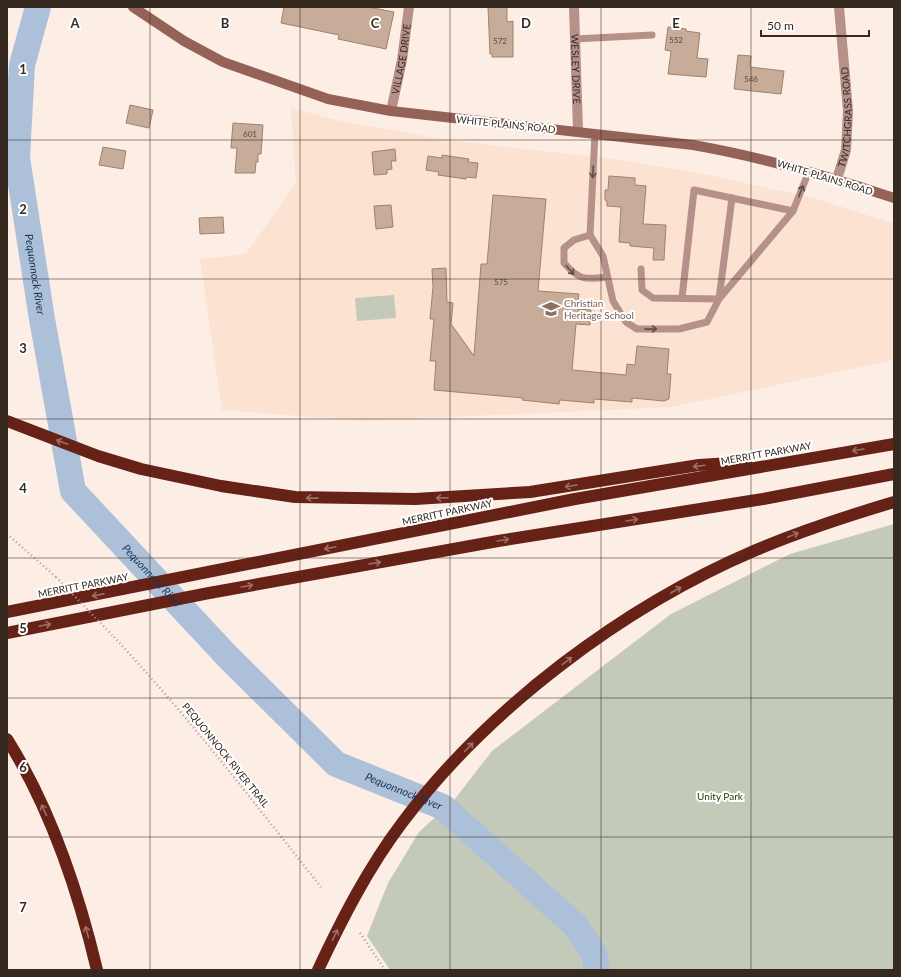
<svg xmlns="http://www.w3.org/2000/svg" width="901" height="977" viewBox="0 0 901 977" font-family="Lato,sans-serif">
<style>
.built{fill:#fbe2d1}
.green{fill:#c4cab9}
.lines{fill:none;stroke-linecap:round;stroke-linejoin:round}
.river{stroke:#adc0d9;stroke-width:26}
.building{fill:#c6ac99;stroke:#a0816b}
.path{stroke:#ac9e95;stroke-width:2.5;stroke-dasharray:1 3;stroke-linecap:butt}
.service{stroke:#b59189;stroke-width:7}
.minor{stroke:#b59189;stroke-width:10}
.secondary{stroke:#956257;stroke-width:10}
.motorway{stroke:#662216;stroke-width:12}
.path-bridge{stroke:#ac9e95;stroke-width:2.5;stroke-dasharray:1 3;stroke-linecap:butt}
.oneway{stroke:#624d45}
.oneway2{stroke:#9c6f68}
.grid{fill:none;stroke:#362920;stroke-width:1;stroke-opacity:0.55}
.labels{text-anchor:middle;stroke-width:4;stroke-linejoin:round;paint-order:stroke}
.number-label{font-size:8px;fill:#5a4a3e}
.street-label{font-size:10px;fill:#362920;stroke:#fff}
.education-label{font-size:10px;fill:#785e54;stroke:#fff;text-anchor:start}
.park-label{font-size:10px;fill:#2d3807;stroke:#fff}
.water-label{font-size:11px;font-style:italic;fill:#193457;stroke:#fff}
.grid-label{font-size:13px;text-anchor:middle;font-weight:bold;fill:#362920;stroke:#fff;stroke-width:4;stroke-linejoin:round;paint-order:stroke}
</style>
<rect width="100%" height="100%" fill="#fceee5"/>
<path class="built" d="M291,108L340,121L447,140L606,158L695,172L818,199L894,224V360L672,407L364,421L222,410L200,259L246,254L296,183Z"/>
<g class="green">
<path d="M394,295L396,318L357,321L355,298Z"/>
<path d="M894,524V970H390L367,936L388,883L419,832L454,800L492,751L671,614L790,554Z"/>
</g>
<g class="lines">
<path class="river" id="s1" d="M38,7L22,65L17,158L42,319L73,491L227,656L336,764L443,807L576,926L594,954L597,970"/>
</g>
<g class="building">
<path d="M284,7H368L394,12L386,49L338,39L339,35L281,23Z"/>
<path d="M488,7H507V22L513,21V57H492V54H490Z"/>
<path d="M668,27L686,29V31L700,33L697,58L708,59L706,77L668,74L671,51L665,50Z"/>
<path d="M738,55L751,56L750,67L784,71L781,94L734,89Z"/>
<path d="M130,105L153,110L149,128L126,123Z"/>
<path d="M233,123L263,125L261,154H258V162H256L255,173H235L237,148H231Z"/>
<path d="M103,147L126,151L123,169L99,165Z"/>
<path d="M395,149L396,161H391L392,169L387,170V174L374,175L372,152Z"/>
<path d="M442,155L469,159L468,162L478,163L476,178L466,177V179L438,175L439,172L426,170L428,156L442,158Z"/>
<path d="M609,176L635,178V185L646,186L643,224L666,225L664,260H653L654,248L630,246V243L619,242L621,207L607,206V201L605,200V190H608Z"/>
<path d="M493,195L546,199L538,291L579,294L577,309L591,310L590,325L576,324L572,370L626,375L627,364L635,365L637,346L669,349L667,374H671L669,399L664,401L632,398V402L594,399V403L560,400L559,404L522,400L523,398L434,390L436,361H430L434,319H430L433,287L432,269L446,268L447,302L453,303L451,324L474,356L481,264H487Z"/>
<path d="M391,205L393,227L376,229L374,206Z"/>
<path d="M223,217L224,233L200,234L199,218Z"/>
</g>
<g class="lines">
<g class="path">
<path d="M7,534L56,577"/>
<path d="M114,637C188,716 254,803 321,887"/>
<path d="M360,933L385,970"/>
</g>
<g class="service">
<path d="M575,39L652,35"/>
<path d="M595,133L590,235L603,256L613,301L626,322L637,329H679L707,322L719,299L732,198"/>
<path d="M590,235L574,240L564,248V263C579,280 585,280 607,277"/>
<path d="M641,269L642,290L653,298L719,299L793,211L809,171"/>
<path d="M682,298L694,190L793,211"/>
</g>
<g class="minor">
<path id="s2" d="M574,7L578,131"/>
<path id="s3" d="M391,111L402,60L409,7"/>
<path id="s4" d="M837,179L846,150L848,111L839,7"/>
</g>
<path class="secondary" d="M133,7L184,41L223,62L328,99L391,111L693,145C762,157 828,176 894,198"/>
<g class="motorway">
<path d="M7,421L98,456L141,469L221,486L295,497L415,499L530,492L699,465L746,462"/>
<path d="M7,612L575,499L894,444"/>
<path d="M7,633L209,593L498,541L763,499L894,474"/>
<path d="M7,739C51,809 78,890 97,970"/>
<path d="M318,970C342,919 368,868 402,823C488,708 624,606 756,550C801,531 847,516 894,502"/>
</g>
<path class="path-bridge" d="M56,577L114,637"/>
</g>
<defs><path id="oneway-shaft" d="M-6 0H5M1.5-3L5.5 0L1.5 3" fill="none" stroke-width="1.6" stroke-linecap="round" stroke-linejoin="round"/></defs>
<g class="oneway">
<use href="#oneway-shaft" transform="translate(593 172) rotate(93)"/>
<use href="#oneway-shaft" transform="translate(801 191) rotate(-69)"/>
<use href="#oneway-shaft" transform="translate(570 270) rotate(48)"/>
<use href="#oneway-shaft" transform="translate(651 329) rotate(-1)"/>
</g>
<g class="oneway2">
<use href="#oneway-shaft" transform="translate(62 442) rotate(-159)"/>
<use href="#oneway-shaft" transform="translate(858 450) rotate(171)"/>
<use href="#oneway-shaft" transform="translate(699 466) rotate(173)"/>
<use href="#oneway-shaft" transform="translate(571 486) rotate(171)"/>
<use href="#oneway-shaft" transform="translate(312 498) rotate(-179)"/>
<use href="#oneway-shaft" transform="translate(442 498) rotate(178)"/>
<use href="#oneway-shaft" transform="translate(632 520) rotate(-9)"/>
<use href="#oneway-shaft" transform="translate(793 535) rotate(-22)"/>
<use href="#oneway-shaft" transform="translate(503 540) rotate(-9)"/>
<use href="#oneway-shaft" transform="translate(330 548) rotate(168)"/>
<use href="#oneway-shaft" transform="translate(375 563) rotate(-10)"/>
<use href="#oneway-shaft" transform="translate(247 586) rotate(-10)"/>
<use href="#oneway-shaft" transform="translate(676 590) rotate(-30)"/>
<use href="#oneway-shaft" transform="translate(98 595) rotate(169)"/>
<use href="#oneway-shaft" transform="translate(45 625) rotate(-12)"/>
<use href="#oneway-shaft" transform="translate(567 661) rotate(-38)"/>
<use href="#oneway-shaft" transform="translate(469 747) rotate(-46)"/>
<use href="#oneway-shaft" transform="translate(44 810) rotate(-115)"/>
<use href="#oneway-shaft" transform="translate(87 932) rotate(-105)"/>
<use href="#oneway-shaft" transform="translate(335 935) rotate(-64)"/>
</g>
<path class="grid" d="M150,7V970M300,7V970M450,7V970M601,7V970M751,7V970M7,140H894M7,279H894M7,419H894M7,558H894M7,698H894M7,837H894"/>
<defs>
<g id="school-bare" transform="scale(1.38)"><path d="M0-5L7-2L0 1L-7-2ZM-4 1L0 2.5L4 1V4Q0 6-4 4Z" fill="#8d6e63" stroke="#fff" stroke-width="2.5" paint-order="stroke"/></g>
</defs>
<g fill-rule="evenodd">
<use href="#school-bare" x="551" y="309"/>
</g>
<g class="labels">
<g class="number-label">
<text x="676" y="43">552</text>
<text x="500" y="44">572</text>
<text x="751" y="82">546</text>
<text x="250" y="137">601</text>
<text x="501" y="285">575</text>
</g>
<g class="street-label">
<text dy="4" stroke="none"><textPath href="#s3" startOffset="53">VILLAGE DRIVE</textPath></text>
<text dy="4" stroke="none"><textPath href="#s2" startOffset="62">WESLEY DRIVE</textPath></text>
<text dy="4" stroke="none"><textPath href="#s4" startOffset="63">TWITCHGRASS ROAD</textPath></text>
<text transform="translate(506 124) rotate(6)" y="4">WHITE PLAINS ROAD</text>
<text transform="translate(825 177) rotate(17)" y="4">WHITE PLAINS ROAD</text>
<text transform="translate(766 453) rotate(-10)" y="4">MERRITT PARKWAY</text>
<text transform="translate(447 512) rotate(-12)" y="4">MERRITT PARKWAY</text>
<text transform="translate(83 585) rotate(-11)" y="4">MERRITT PARKWAY</text>
<text transform="translate(226 755) rotate(51)" y="4">PEQUONNOCK RIVER TRAIL</text>
</g>
<g class="education-label">
<text x="564" y="307">Christian<tspan x="564" dy="12">Heritage School</tspan></text>
</g>
<g class="park-label">
<text x="720" y="800">Unity Park</text>
</g>
<g class="water-label">
<text dy="4" stroke="none"><textPath href="#s1" startOffset="271">Pequonnock River</textPath></text>
<text dy="4" stroke="none"><textPath href="#s1" startOffset="607">Pequonnock River</textPath></text>
<text dy="4" stroke="none"><textPath href="#s1" startOffset="943">Pequonnock River</textPath></text>
</g>
</g>
<g class="grid-label">
<text x="75" y="28">A</text>
<text x="225" y="28">B</text>
<text x="375" y="28">C</text>
<text x="526" y="28">D</text>
<text x="676" y="28">E</text>
<text x="23" y="74">1</text>
<text x="23" y="214">2</text>
<text x="23" y="353">3</text>
<text x="23" y="493">4</text>
<text x="23" y="633">5</text>
<text x="23" y="772">6</text>
<text x="23" y="912">7</text>
</g>
<rect width="901" height="977" fill="none" stroke="#362920" stroke-width="16"/>
<path d="M761 30v6h108v-6" fill="none" stroke="#362920" stroke-width="2"/>
<text x="767" y="30" font-size="12" fill="#362920" stroke="#ffffff" stroke-width="3" paint-order="stroke">50 m</text>
</svg>
